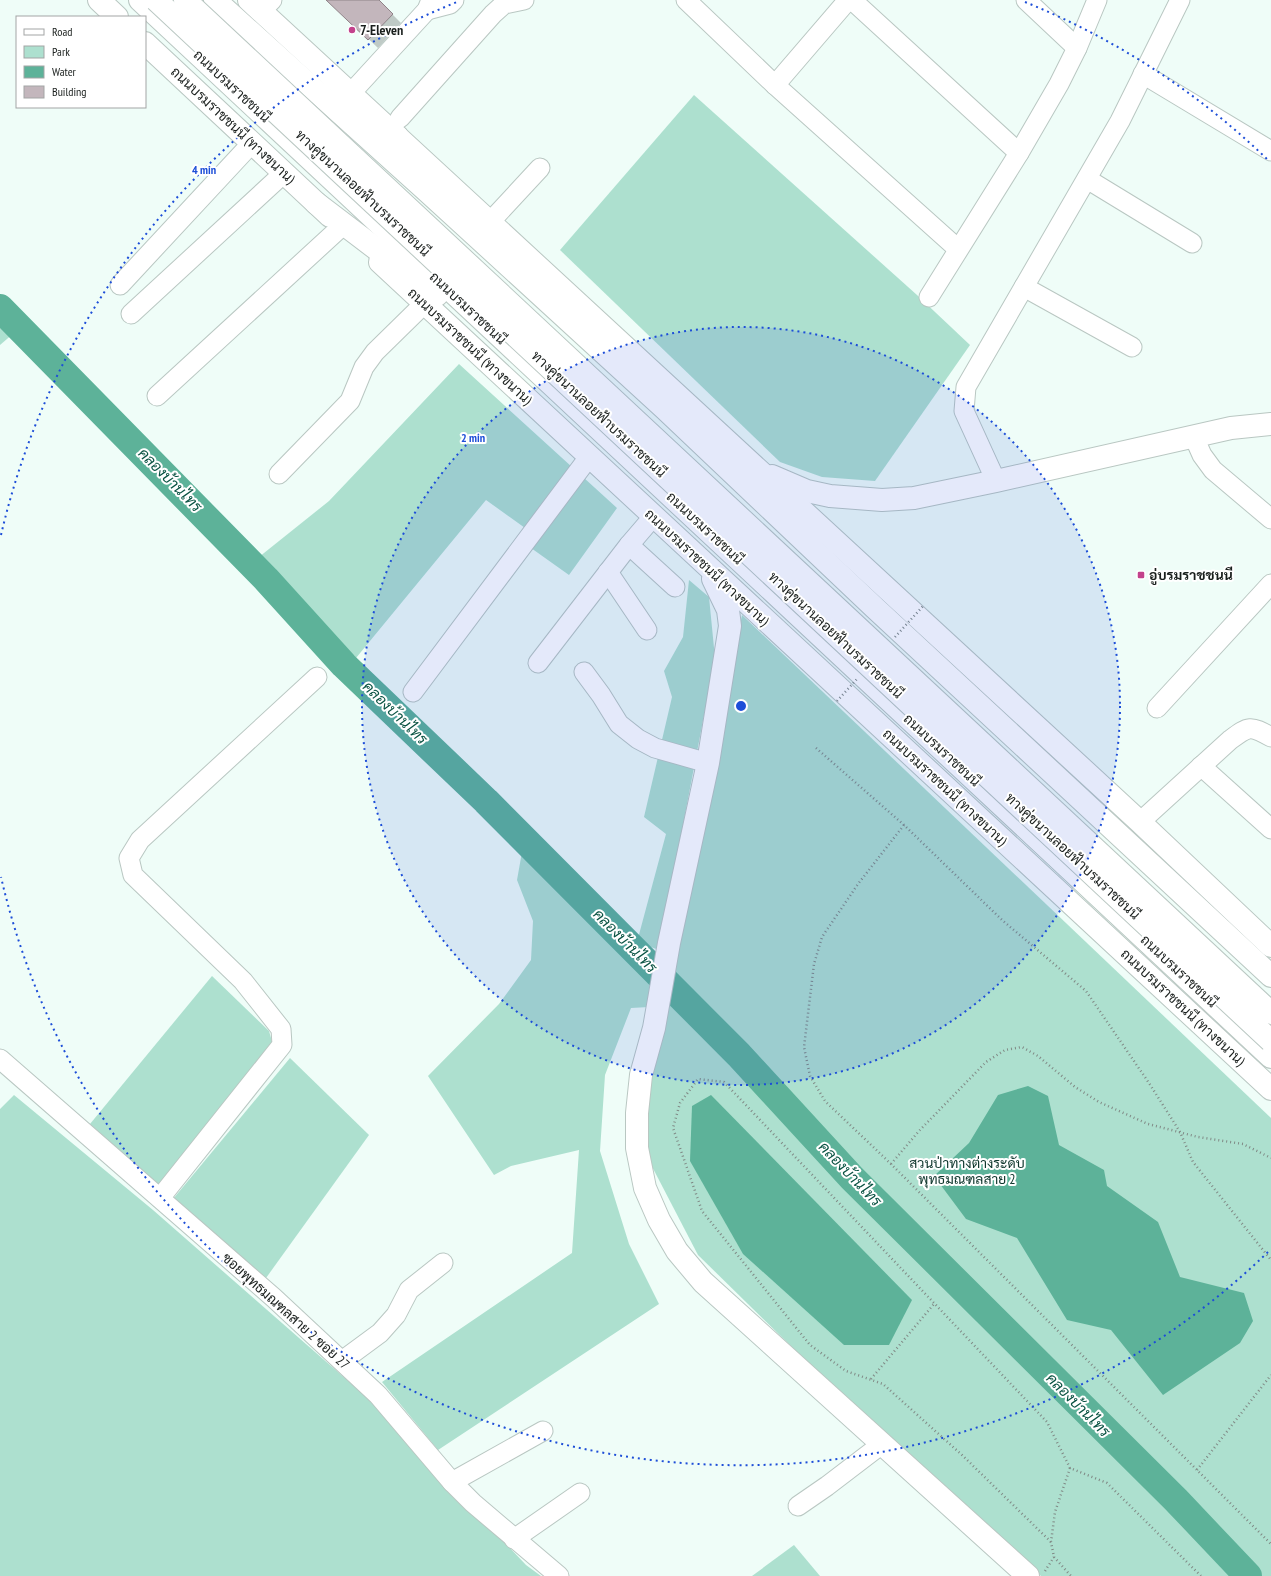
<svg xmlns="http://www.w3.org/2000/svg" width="1271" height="1576" viewBox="0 0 1271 1576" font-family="'PT Sans Narrow',Sarabun,sans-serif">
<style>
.green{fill:#ade0cf}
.water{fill:#5db299}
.shadow{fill:#0003}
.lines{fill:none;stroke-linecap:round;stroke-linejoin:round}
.river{stroke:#5db299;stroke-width:28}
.building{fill:#c3b6bc;stroke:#8f8388}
.minor-casing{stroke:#b9c7c2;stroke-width:21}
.major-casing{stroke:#b9c7c2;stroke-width:24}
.highway-casing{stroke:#b9c7c2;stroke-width:24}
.path{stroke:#808a86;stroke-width:2.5;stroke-dasharray:1 3;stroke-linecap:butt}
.minor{stroke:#fff;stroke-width:19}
.major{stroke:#fff;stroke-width:22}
.highway{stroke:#fff;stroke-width:22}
.major-bridge-casing{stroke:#b9c7c2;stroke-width:24;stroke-linecap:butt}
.path-bridge{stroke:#808a86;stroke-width:2.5;stroke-dasharray:1 3;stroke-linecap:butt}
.major-bridge{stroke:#fff;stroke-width:22}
.ring{fill:none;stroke:#1d4ed8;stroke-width:2;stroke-dasharray:2 4}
.poi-dot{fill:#c3428c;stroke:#fff;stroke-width:1.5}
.labels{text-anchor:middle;stroke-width:4;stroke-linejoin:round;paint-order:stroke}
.poi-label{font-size:14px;font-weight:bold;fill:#1a1f1d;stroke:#fff;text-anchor:start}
.street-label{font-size:14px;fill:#1a1f1d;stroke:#fff}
.park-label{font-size:14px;fill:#0e362c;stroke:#fff}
.water-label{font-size:15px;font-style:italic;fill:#0a5343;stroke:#fff}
.centre{fill:#1d4ed8;stroke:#fff;stroke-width:2}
.ring-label{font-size:12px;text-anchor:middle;font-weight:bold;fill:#1d4ed8;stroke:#fff;stroke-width:4;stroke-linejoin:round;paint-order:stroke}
</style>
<rect width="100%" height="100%" fill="#effdf8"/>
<g class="green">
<path d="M694,95L917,295L970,345L875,481L822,477L780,462L560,250Z"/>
<path d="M0,320L14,333L0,345Z"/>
<path d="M459,364L617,508L569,575L531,548L539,538L486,500L356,658L259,557L329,501Z"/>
<path d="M689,580L709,597L715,658L659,950L637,942L666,834L644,817L672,697L664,671L683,637Z"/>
<path d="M742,615L1271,1118V1576H1041L796,1351L698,1255L646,1155L650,1072Z"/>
<path d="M522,852L653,981L649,1007L631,1008L605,1075L600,1151L629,1244L659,1304L438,1450L382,1382L572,1253L579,1150L511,1166L494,1175L428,1076L499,1004L531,960L533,921L517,880Z"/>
<path d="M212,976L269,1031L273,1045L160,1187L90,1124Z"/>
<path d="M290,1058L369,1135L266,1278L173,1199Z"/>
<path d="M14,1095L153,1210L371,1401L526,1565L541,1576H0V1109Z"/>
<path d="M794,1545L820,1576H752Z"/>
</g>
<g class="water">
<path d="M1028,1086L1048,1096L1059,1145L1104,1170L1107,1186L1158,1222L1180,1277L1244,1293L1253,1321L1240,1343L1163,1395L1111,1330L1067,1320L1017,1238L966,1219L934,1176L969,1143L998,1095Z"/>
<path d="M711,1095L912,1300L889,1345H844L743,1254L690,1161L692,1106Z"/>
</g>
<path class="shadow" d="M328,0H378L401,23L378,48Z"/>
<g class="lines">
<path class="river" d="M0,308L266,579L344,665L486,801L739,1055L852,1178L1176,1500L1248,1576"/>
</g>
<path class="building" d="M326,0H379L393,14L368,40Z"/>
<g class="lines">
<g class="minor-casing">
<g id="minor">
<path d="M686,0L775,85L958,249"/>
<path d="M852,0L1019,153"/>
<path d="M1026,0L1077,48"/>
<path d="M427,10L450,4L454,0"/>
<path d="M261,11L272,0"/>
<path d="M1143,74L1271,151"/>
<path d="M775,85L848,0"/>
<path d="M351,93L427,10L431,0"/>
<path d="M400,118L493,14L504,4L524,0"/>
<path d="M1087,179L1192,243"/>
<path d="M490,222L540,168"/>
<path d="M120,285L252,143"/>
<path d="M1024,287L1132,347"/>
<path d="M929,297L1019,153L1059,84L1077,48L1097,0"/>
<path d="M131,314L284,173"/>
<path d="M157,396L341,227"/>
<path d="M1194,437L1202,455L1213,470L1271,519"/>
<path d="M279,474L350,401L364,367L375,352L425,303"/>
<path d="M996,481L964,411L966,387L1120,121L1180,0"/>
<path d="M629,545L675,587"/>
<path d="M608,572L647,630"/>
<path d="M538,663L629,545L653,517"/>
<path d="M584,672L601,695L619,724L638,739L655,748L708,763"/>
<path d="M413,692L589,457"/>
<path d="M1157,708L1271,584"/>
<path d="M1201,766L1271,829"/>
<path d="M1140,822L1230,740C1249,726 1250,725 1271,737"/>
<path d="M0,1059L274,1298L378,1395L452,1482L473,1503L559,1576"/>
<path d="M160,1198L282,1045L281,1029L243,981L133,875L129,858L140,840L317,677"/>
<path d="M342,1361L380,1333L396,1315L409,1290L443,1263"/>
<path d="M452,1482L543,1431"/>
<path d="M798,1506L827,1486L882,1444"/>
<path d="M514,1539L580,1493"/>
</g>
</g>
<g class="major-casing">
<g id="major">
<path d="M99,0L117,17"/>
<path d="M249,0L1140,822L1271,946"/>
<path d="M145,43L330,216"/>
<path d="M380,262L1271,1089"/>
<path d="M772,476L807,491L830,496L882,500L914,498L996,481L1231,428L1271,424"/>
<path d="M713,579L728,610L730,626L708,763L669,943L654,1028L641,1075L637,1113V1148L645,1188L659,1220L677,1251L703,1282L1028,1576"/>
</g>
</g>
<g class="highway-casing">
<g id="highway">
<path d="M140,0L1271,1057"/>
<path d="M215,0L427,191L665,409L875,608L1271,976"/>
<path d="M397,136L405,153L423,172"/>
<path d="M316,203L437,295"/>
</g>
</g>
<g class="path">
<path d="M816,748L904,825L1002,920L1086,991L1149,1083L1180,1132L1193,1162L1271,1260"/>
<path d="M904,825L858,884L822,937L814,964L804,1047L810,1076L825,1101L891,1164L1271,1544"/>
<path d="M891,1164L919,1131L986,1062L1005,1050L1022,1047L1038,1056L1075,1087L1099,1102L1148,1124L1198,1137L1243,1144L1271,1158"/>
<path d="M871,1379L934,1304"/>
<path d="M1070,1468L1055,1512L1051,1542L1054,1557L1071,1576"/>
<path d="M1197,1470L1271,1375"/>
<path d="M1051,1542L962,1455L883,1384L846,1371L810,1345L702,1211L673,1128L680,1103L698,1079L724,1082L1047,1422L1070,1468L1107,1483L1201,1576"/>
<path d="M1045,1571L1054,1557"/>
</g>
<use href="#minor" class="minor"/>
<use href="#major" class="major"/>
<use href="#highway" class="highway"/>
<g class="major-bridge-casing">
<g id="major-bridge">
<path d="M156,0L1271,1041"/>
<path d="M185,0L1271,1013"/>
</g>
</g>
<g class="path-bridge">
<path d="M895,637L924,605"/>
<path d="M837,701L857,679"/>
</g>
<use href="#major-bridge" class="major-bridge"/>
</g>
<circle cx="741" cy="706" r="379" fill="#1d4ed8" fill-opacity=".12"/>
<g class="ring">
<circle cx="741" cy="706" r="379"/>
<path d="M1268 1252A759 759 0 0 1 1 877M1 535A759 759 0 0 1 457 2M1025 2A759 759 0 0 1 1268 160"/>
</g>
<g class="poi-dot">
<circle cx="352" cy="30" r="4"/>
<rect x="1137" y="571" width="8" height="8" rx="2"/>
</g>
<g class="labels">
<g class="poi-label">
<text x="360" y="35">7-Eleven</text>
<text x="1149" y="580">อู่บรมราชชนนี</text>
</g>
<g class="street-label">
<text transform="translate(232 86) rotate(43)" y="5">ถนนบรมราชชนนี</text>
<text transform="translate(233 125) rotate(43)" y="5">ถนนบรมราชชนนี (ทางขนาน)</text>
<text transform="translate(363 193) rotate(43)" y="5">ทางคู่ขนานลอยฟ้าบรมราชชนนี</text>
<text transform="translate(468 308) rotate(43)" y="5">ถนนบรมราชชนนี</text>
<text transform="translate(470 346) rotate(43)" y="5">ถนนบรมราชชนนี (ทางขนาน)</text>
<text transform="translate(599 414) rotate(43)" y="5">ทางคู่ขนานลอยฟ้าบรมราชชนนี</text>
<text transform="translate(705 528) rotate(43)" y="5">ถนนบรมราชชนนี</text>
<text transform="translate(707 567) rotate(43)" y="5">ถนนบรมราชชนนี (ทางขนาน)</text>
<text transform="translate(836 635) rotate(43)" y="5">ทางคู่ขนานลอยฟ้าบรมราชชนนี</text>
<text transform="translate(942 750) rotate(43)" y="5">ถนนบรมราชชนนี</text>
<text transform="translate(945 787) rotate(43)" y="5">ถนนบรมราชชนนี (ทางขนาน)</text>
<text transform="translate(1073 856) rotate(43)" y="5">ทางคู่ขนานลอยฟ้าบรมราชชนนี</text>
<text transform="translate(1179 971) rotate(43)" y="5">ถนนบรมราชชนนี</text>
<text transform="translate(1183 1007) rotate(43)" y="5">ถนนบรมราชชนนี (ทางขนาน)</text>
<text transform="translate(286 1311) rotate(42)" y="5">ซอยพุทธมณฑลสาย 2 ซอย 27</text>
</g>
<g class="park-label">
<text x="967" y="1168">สวนป่าทางต่างระดับ<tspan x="967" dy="16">พุทธมณฑลสาย 2</tspan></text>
</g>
<g class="water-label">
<text transform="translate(170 480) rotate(45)" y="5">คลองบ้านไทร</text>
<text transform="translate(395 713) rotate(44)" y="5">คลองบ้านไทร</text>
<text transform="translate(625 941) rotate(45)" y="5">คลองบ้านไทร</text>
<text transform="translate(850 1174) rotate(46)" y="5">คลองบ้านไทร</text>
<text transform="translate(1078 1405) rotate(45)" y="5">คลองบ้านไทร</text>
</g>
</g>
<circle cx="741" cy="706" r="6" class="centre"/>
<g class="ring-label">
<text x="204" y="174">4 min</text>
<text x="473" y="442">2 min</text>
</g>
<rect x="16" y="16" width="130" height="92" fill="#ffffff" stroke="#a3a5a5"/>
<rect x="24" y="29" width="20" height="6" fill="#ffffff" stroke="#a3a5a5"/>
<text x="52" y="36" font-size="12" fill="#1a1f1d">Road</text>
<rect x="24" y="46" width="20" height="12" fill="#ade0cf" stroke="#a3a5a5"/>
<text x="52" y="56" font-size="12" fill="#1a1f1d">Park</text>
<rect x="24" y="66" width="20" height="12" fill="#5db299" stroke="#a3a5a5"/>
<text x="52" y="76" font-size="12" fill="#1a1f1d">Water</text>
<rect x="24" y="86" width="20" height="12" fill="#c3b6bc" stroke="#a3a5a5"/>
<text x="52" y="96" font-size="12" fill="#1a1f1d">Building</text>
</svg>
